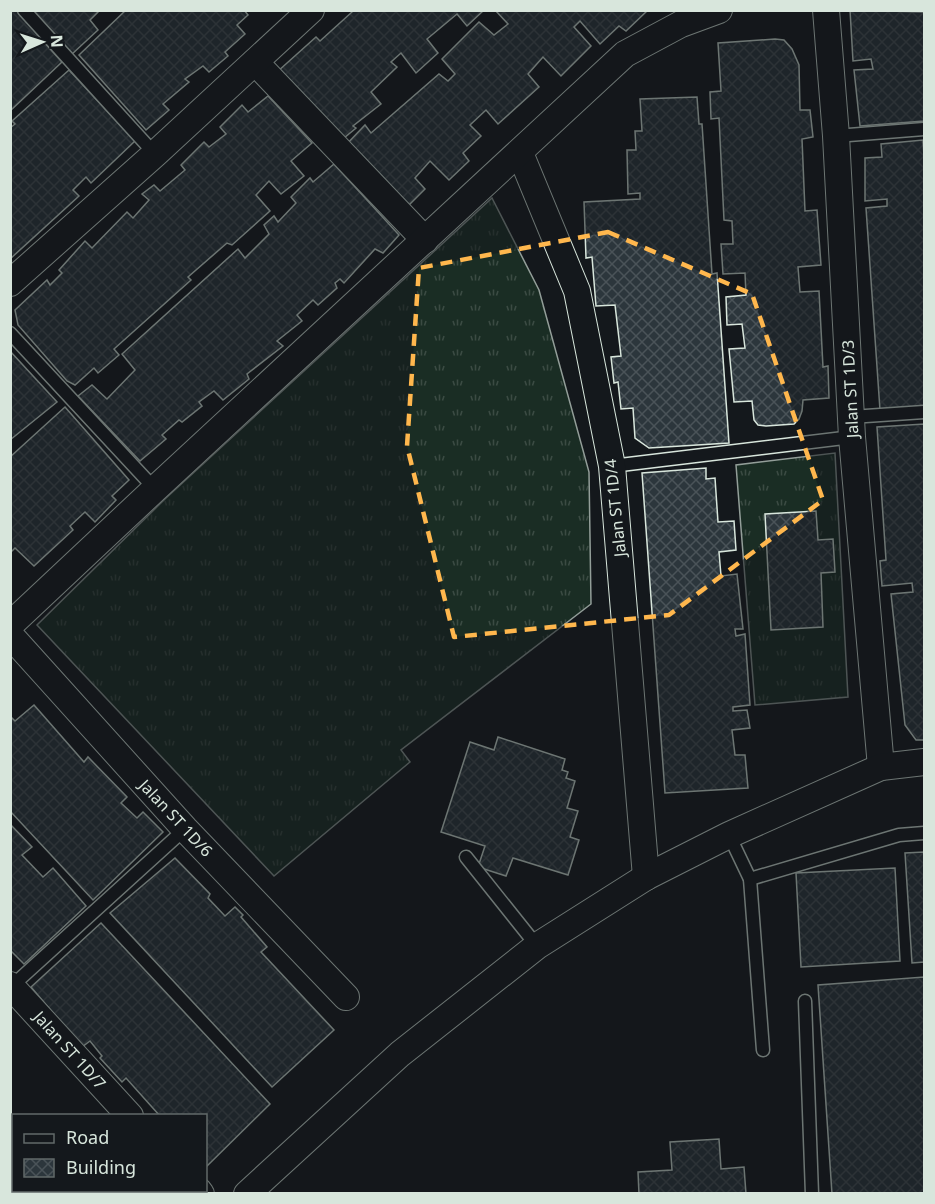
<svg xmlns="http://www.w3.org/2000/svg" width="935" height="1204" viewBox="0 0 935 1204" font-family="'Noto Sans',sans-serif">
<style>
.grass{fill:url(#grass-tufts);stroke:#939e99;stroke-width:1.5}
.building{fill:url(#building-cross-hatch);stroke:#d8e6dc;stroke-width:1.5}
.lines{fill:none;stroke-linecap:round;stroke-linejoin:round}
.lane-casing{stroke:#d8e6dc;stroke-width:15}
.street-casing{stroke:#d8e6dc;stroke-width:28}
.lane{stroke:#14181c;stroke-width:12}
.street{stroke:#14181c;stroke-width:26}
.marked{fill:none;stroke:#ffb74d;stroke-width:4.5;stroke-dasharray:12 8;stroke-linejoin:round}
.labels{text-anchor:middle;stroke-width:4.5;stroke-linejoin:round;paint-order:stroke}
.street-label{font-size:16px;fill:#d8e6dc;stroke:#14181c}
</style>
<defs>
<pattern id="grass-tufts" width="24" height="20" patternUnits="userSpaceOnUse" patternTransform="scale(1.5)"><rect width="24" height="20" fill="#1a2d24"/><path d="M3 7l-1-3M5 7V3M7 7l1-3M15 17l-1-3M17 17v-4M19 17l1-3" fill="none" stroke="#3b4b43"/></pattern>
<pattern id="building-cross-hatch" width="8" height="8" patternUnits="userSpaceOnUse" patternTransform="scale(1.5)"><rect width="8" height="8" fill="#2c363c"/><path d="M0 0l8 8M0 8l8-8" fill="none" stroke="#4a5358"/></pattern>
</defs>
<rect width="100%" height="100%" fill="#14181c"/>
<g class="grass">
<path d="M492,198L539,290L589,472L591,604L401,750L410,762L274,876L37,625L165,499Z"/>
<path d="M835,453L848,697L755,705L736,465Z"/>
</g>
<g class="building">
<path d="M10,10H16L62,62L10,111Z"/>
<path d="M31,10H97L98,12L90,20L98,30L71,55Z"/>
<path d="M126,10H244L248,15L237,25L245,34L225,52L228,56L209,72L203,66L185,79L189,82L163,104L169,110L146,130L79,55Z"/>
<path d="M352,10H484L467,26L457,14L427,39L438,53L416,73L401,53L391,62L397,67L371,92L381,104L353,126L356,128L338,143L277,72L316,37L320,41L352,12Z"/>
<path d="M495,10H648L626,31L619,26L600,44L580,21L574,27L591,46L561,76L543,57L528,74L539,87L498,124L486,110L470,125L481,136L463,153L469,161L449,180L430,161L415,178L425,189L405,209L344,147L365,125L371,133L439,74L448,81L455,74L442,59L479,22L494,35L508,24Z"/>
<path d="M850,10L924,12V121L860,126L854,70L873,69L871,59L853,61Z"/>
<path d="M775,39L784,40L792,49L799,65L800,110H810L813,137L802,139L805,211L817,210L821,265L798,267L800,292L819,291L823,367L828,366L829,398L803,400L802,411L799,419L794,424L766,426L758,425L754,420L752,401L734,402L729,349L745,348L742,324L727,325L726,297L746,295L745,273L723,274L721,244H733L732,221L724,220L719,118L711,119L710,92L721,91L718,43Z"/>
<path d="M69,70L135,141L91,183L86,177L73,190L79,196L10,259V128L15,124L12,121Z"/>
<path d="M268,96L312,143L291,161L304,176L281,194L269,181L256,195L270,211L232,245L227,243L188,277L191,280L114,349L119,355L98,373L94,368L75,385L67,381L18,325L15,310L47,280L50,285L62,273L59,270L85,241L92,248L127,212L133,218L149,200L142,194L154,185L160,191L185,170L181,165L204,142L209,147L226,134L220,127L242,105L248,112Z"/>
<path d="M697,97L699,124H702L712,274L717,273L729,443L649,448L635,438L633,408L621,409L618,382L614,383L611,357L621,356L615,305L596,306L592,257L586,258L584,202L640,199V193L628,194L627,150H636L635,131H642L640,99Z"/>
<path d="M923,140L924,156V407L880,410L866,208L887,206V199L865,201V158L882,157L881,144Z"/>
<path d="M334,164L399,235L383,253L375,249L344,283L340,279L335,283L337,288L318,305L313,300L297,315L302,321L277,341L283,346L247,374L249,379L223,400L214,391L199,402L202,406L182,422L179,420L162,435L166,439L140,461L78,396L92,385L107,399L135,370L122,354L238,249L245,258L269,234L264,225L274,216L278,222L296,203L291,197L310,178L313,182Z"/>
<path d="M10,351L57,402L10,440Z"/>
<path d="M65,407L129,480L112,496L116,500L95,522L85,512L70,526L73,530L34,566L15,548L10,553V457Z"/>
<path d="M924,424V740H916L905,725L891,594L913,592L912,583L882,586L880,561L886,560L877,427Z"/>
<path d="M706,468V479L715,478L718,522L734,521L736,550L719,552L721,576L737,574L743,629H735L736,636L745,634L750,705L733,707V711L747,710L750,728L732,730L735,755H745L748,788L665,793L642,473Z"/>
<path d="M816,511L818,540L833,539L835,572L821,573L823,627L771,630L765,514Z"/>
<path d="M34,705L84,762L88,757L127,797L121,803L137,818L143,812L163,832L93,900L10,811V716L15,721Z"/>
<path d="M498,737L565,759L562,770L568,772L566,778L575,781L567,808L578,811L570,837L579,840L568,875L513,858L506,876L478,867L485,846L441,832L470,742L494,750Z"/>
<path d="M10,824L32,847L22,855L43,877L53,868L86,906L24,964L10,950Z"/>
<path d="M924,852V962L912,963L905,853Z"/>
<path d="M175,858L210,894L208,898L225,916L235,907L243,915L241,917L267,947L261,952L334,1030L272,1087L110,913Z"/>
<path d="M895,868L900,961L801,967L796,873Z"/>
<path d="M101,923L270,1104L206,1167V1116H160L126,1078L122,1082L100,1058L102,1056L90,1041L82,1047L31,987Z"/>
<path d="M924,977V1194H832L818,985Z"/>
<path d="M719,1139L721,1169L744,1167L746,1194H639L638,1172L672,1170L670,1142Z"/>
</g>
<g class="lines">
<g class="lane-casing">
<g id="lane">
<path d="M24,10L155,154"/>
<path d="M836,136L924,129"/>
<path d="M10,333L155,489"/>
<path d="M851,417L924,412"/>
<path d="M612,466L852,437"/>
<path d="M729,835L750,879L763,1050"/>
<path d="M466,857L537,946"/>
<path d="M750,879L899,835L924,833"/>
<path d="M12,986L185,829"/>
<path d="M805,1001L812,1194"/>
</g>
</g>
<g class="street-casing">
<g id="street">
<path d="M826,10L836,136L852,437L881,767"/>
<path d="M255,62L425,240"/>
<path d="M520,153L577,291L612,466L646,877"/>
<path d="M10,283L155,154L311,10"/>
<path d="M10,625L155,489L625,54L681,24L719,10"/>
<path d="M10,635L185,829L346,997"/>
<path d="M10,985L130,1116"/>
<path d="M198,1190L201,1194"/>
<path d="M247,1194L400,1054L537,946L646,877L729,835L881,767L924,762"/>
</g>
</g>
<use href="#lane" class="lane"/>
<use href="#street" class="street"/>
</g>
<path d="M0 0H935V1204H0ZM608,232L752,294L823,500L669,615L454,637L407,446L419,268Z" fill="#14181c" fill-opacity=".55" fill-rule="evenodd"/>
<path class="marked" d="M608,232L752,294L823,500L669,615L454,637L407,446L419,268Z"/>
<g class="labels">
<g class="street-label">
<text transform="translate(850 389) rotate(-93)" y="6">Jalan ST 1D/3</text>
<text transform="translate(615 508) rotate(-96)" y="6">Jalan ST 1D/4</text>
<text transform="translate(176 818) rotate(47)" y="6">Jalan ST 1D/6</text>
<text transform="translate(70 1050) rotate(48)" y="6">Jalan ST 1D/7</text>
</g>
</g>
<rect width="935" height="1204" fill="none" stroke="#d8e6dc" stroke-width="24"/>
<rect x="12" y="1114" width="195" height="78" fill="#14181c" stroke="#626a69" stroke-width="1.5"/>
<rect x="24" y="1134" width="30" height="9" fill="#14181c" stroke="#626a69" stroke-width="1.5"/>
<text x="66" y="1144" font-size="18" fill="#d8e6dc">Road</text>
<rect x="24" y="1159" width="30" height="18" fill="url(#building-cross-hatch)" stroke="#626a69" stroke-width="1.5"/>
<text x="66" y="1174" font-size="18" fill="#d8e6dc">Building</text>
<g transform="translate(42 42) rotate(87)" stroke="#14181c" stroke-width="4.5" paint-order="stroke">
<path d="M0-4.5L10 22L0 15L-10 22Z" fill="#d8e6dc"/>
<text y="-9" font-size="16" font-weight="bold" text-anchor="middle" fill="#d8e6dc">N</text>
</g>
</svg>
